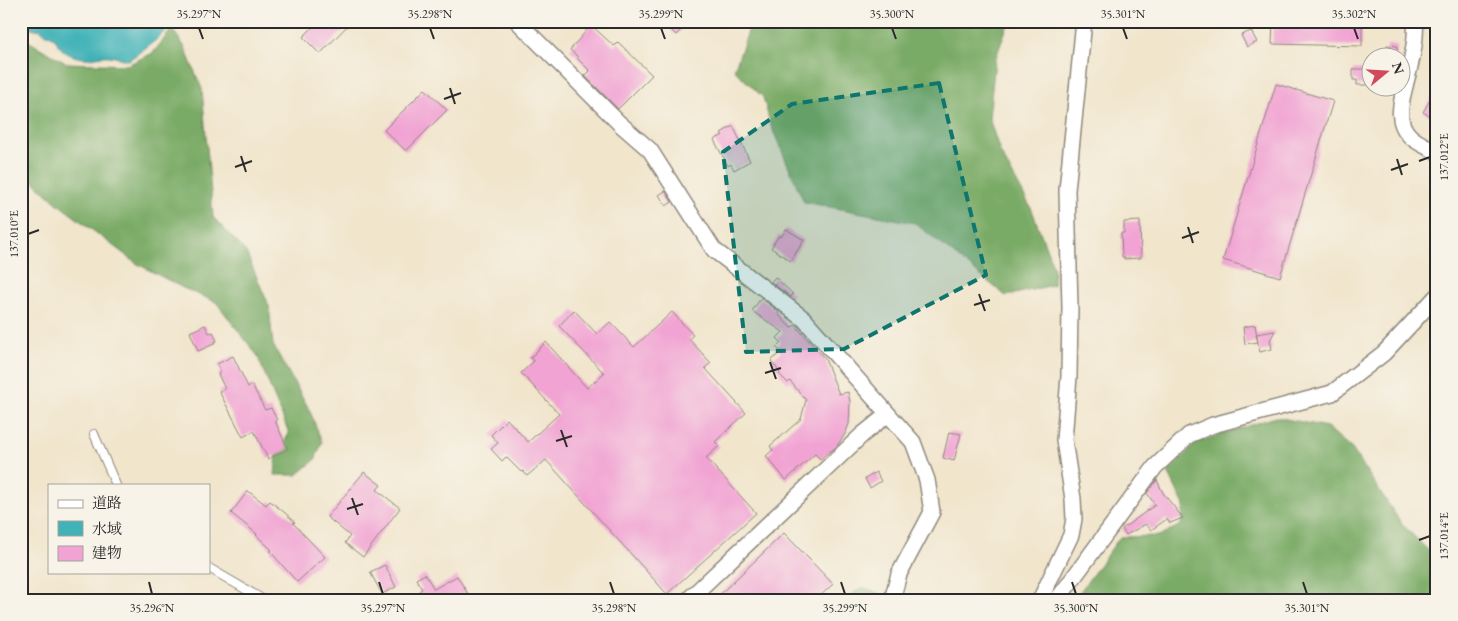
<svg xmlns="http://www.w3.org/2000/svg" width="1458" height="621" viewBox="0 0 1458 621" font-family="'EB Garamond','Noto Serif JP',serif">
<style>
.forest{fill:#7aab66;stroke:#526b48}
.water{fill:#41b2b8;stroke:#366e72}
.building{fill:#f1a3d3}
.lines{fill:none;stroke-linecap:round;stroke-linejoin:round}
.lane-casing{stroke:#8e887c;stroke-width:10}
.street-casing{stroke:#8e887c;stroke-width:18}
.lane{stroke:#fff;stroke-width:8}
.street{stroke:#fff;stroke-width:15}
.marked{fill:#0f766e;fill-opacity:0.2;stroke:#0f766e;stroke-width:4;stroke-dasharray:10 6;stroke-linejoin:round}
.ticks{fill:none;stroke:#2b2b2b;stroke-width:2}
.neatline{fill:none;stroke:#2b2b2b;stroke-width:2}
.ticks-label{font-size:12px;text-anchor:middle;fill:#2b2b2b}
</style>
<rect width="100%" height="100%" fill="#f7f3e8"/>
<filter id="ink" filterUnits="userSpaceOnUse"><feTurbulence type="fractalNoise" baseFrequency=".02" numOctaves="2"/><feDisplacementMap in="SourceGraphic" scale="10" xChannelSelector="R" yChannelSelector="G"/><feConvolveMatrix kernelMatrix="1 2 1 2 8 2 1 2 1" color-interpolation-filters="sRGB"/></filter>
<filter id="wash" filterUnits="userSpaceOnUse"><feTurbulence type="fractalNoise" baseFrequency=".0096" numOctaves="4" result="noise"/><feDisplacementMap in="SourceGraphic" scale="20" xChannelSelector="R" yChannelSelector="G"/><feGaussianBlur stdDeviation="1.12" result="paint"/><feColorMatrix in="noise" values="0 0 0 0 0 0 0 0 0 0 0 0 0 0 0 0 0 1.4 0 .05"/><feComposite in="paint" operator="in"/></filter>
<g filter="url(#wash)">
<rect width="100%" height="100%" fill="#f1e5cc"/>
<g class="forest">
<path d="M752,21H1009L995,60L989,118L1000,152L1032,210L1054,269L1053,285L1006,296L915,223L804,202L771,126L763,97L734,70Z"/>
<path d="M172,29L184,46L202,89L213,217L246,252L269,306L273,345L309,409L322,442L315,460L297,475H275L277,455L289,433L257,355L216,302L183,288L136,263L58,204L21,170V37L66,63L127,65L153,53Z"/>
<path d="M1276,417L1327,427L1352,449L1401,523L1437,559V600H1074L1120,537L1159,536L1181,525L1184,505L1168,472L1197,442Z"/>
<path d="M862,587L897,600H845Z"/>
</g>
<path class="water" d="M21,21H180L175,26L164,32L156,40L129,60C122,59 116,57 110,56C104,55 97,57 90,58C77,59 59,53 56,39L40,30L21,26Z"/>
<g id="blocks">
<g class="building">
<path d="M319,21H352L320,54L303,37Z"/>
<path d="M662,21H690L676,35Z"/>
<path d="M1273,21H1362V46L1272,44Z"/>
<path d="M591,25L614,46L618,42L652,75L618,109L585,76L590,71L577,58L578,57L570,50Z"/>
<path d="M1251,31L1257,42L1247,47L1241,35Z"/>
<path d="M1387,45L1397,46V58H1387Z"/>
<path d="M1353,69H1370V85H1357V80H1353Z"/>
<path d="M1276,84L1333,101L1280,277L1223,260Z"/>
<path d="M1437,88V121L1423,112Z"/>
<path d="M425,89L447,110L406,151L384,130Z"/>
<path d="M733,126L750,161L734,170L731,164L728,166L714,140L723,135L721,133Z"/>
<path d="M665,191L672,202L666,206L659,195Z"/>
<path d="M1140,221L1141,258L1124,259V257H1122L1121,233H1124V222Z"/>
<path d="M786,229L804,240L791,261L771,248L779,235L781,237Z"/>
<path d="M775,277L793,294L791,297L771,282Z"/>
<path d="M761,298L779,312L778,314L791,328L795,325L825,359L839,394L848,392L850,402L849,424L845,434L836,447L820,459L815,454L786,480L766,456L773,450L770,446L801,419L806,400L790,381L788,383L779,374L780,372L771,361L781,352L776,347L781,342L777,338L783,332L752,311Z"/>
<path d="M574,310L597,334L610,322L634,347L672,312L693,335L689,339L711,363L705,368L746,413L715,442L719,446L706,458L756,513L667,594L546,460L527,476L523,471L521,472L506,457L502,461L491,449L498,443L491,435L507,419L528,442L559,414L521,373L534,361L530,358L546,342L587,388L604,373L559,326Z"/>
<path d="M205,325L209,333L213,332L217,341L214,342V344L198,351L190,332Z"/>
<path d="M1255,325L1258,342L1245,344L1243,327Z"/>
<path d="M1275,331L1270,340L1272,349L1260,352L1256,334Z"/>
<path d="M233,356L248,387L252,385L265,410L271,408L277,420L275,421L288,449L268,459L254,431L243,437L219,391L225,389L218,374L221,372L217,364Z"/>
<path d="M949,432L961,434L954,461L943,458Z"/>
<path d="M364,472L381,485L377,490L400,508L363,557L345,543L350,536L327,517Z"/>
<path d="M876,472L881,481L870,488L865,479Z"/>
<path d="M1157,480L1163,493L1183,518L1170,523L1167,519L1151,530L1146,524L1126,535L1122,529L1155,505L1147,493Z"/>
<path d="M248,491L266,505L270,501L284,512L295,522L293,523L325,557L297,582L270,551L272,550L256,535L257,534L231,513Z"/>
<path d="M784,533L833,584L816,600H714Z"/>
<path d="M385,565L396,587L382,594L370,572Z"/>
<path d="M425,574L434,589L457,576L468,594L458,600H417L422,597L418,592L422,589L416,579Z"/>
</g>
</g>
</g>
<g filter="url(#ink)">
<use href="#blocks" fill-opacity="0" stroke="#8e887c" stroke-width="1"/>
<g class="lines">
<g class="lane-casing">
<g id="lane">
<path d="M94,434L116,485"/>
<path d="M209,568L264,600"/>
</g>
</g>
<g class="street-casing">
<g id="street">
<path d="M517,21L619,123L650,150L714,250L804,319L888,414L862,435L688,600"/>
<path d="M1415,21C1417,39 1411,64 1406,82C1402,100 1394,121 1410,136C1417,143 1428,147 1437,152"/>
<path d="M888,414L913,442L927,480L932,512L899,574L892,600"/>
<path d="M1040,600L1071,535L1074,519L1073,499L1064,440L1069,376L1070,307L1067,190L1084,21"/>
<path d="M1057,600L1155,467L1189,435L1213,425L1332,393L1384,353L1437,296"/>
</g>
</g>
<use href="#lane" class="lane"/>
<use href="#street" class="street"/>
</g>
</g>
<path class="marked" d="M939,83L986,275L844,349L746,352L723,152L792,104Z"/>
<path class="ticks" d="M199,28L203,39M430,28L434,39M661,28L665,39M892,28L896,39M1123,28L1127,39M1354,28L1358,39M450,88L455,104M444,99L461,93M241,156L246,172M1397,159L1402,175M1419,161L1430,157M235,167L252,161M1391,170L1408,164M1188,227L1193,243M28,234L39,230M1182,238L1199,232M979,294L985,311M974,305L990,300M770,362L776,379M765,373L781,368M561,430L567,447M556,441L572,436M352,498L358,515M347,509L363,504M1419,540L1430,536M149,582L152,594M379,582L383,594M610,582L614,594M841,582L845,594M1072,582L1076,594M1303,582L1307,594"/>
<rect width="1458" height="621" fill="none" stroke="#f7f3e8" stroke-width="55"/>
<rect x="48" y="484" width="162" height="90" fill="#f7f3e8" stroke="#a5a39c"/>
<rect x="58" y="500" width="25" height="8" fill="#ffffff" stroke="#a5a39c"/>
<text x="92" y="508" font-size="15" fill="#2b2b2b">道路</text>
<rect x="58" y="521" width="25" height="15" fill="#41b2b8" stroke="#a5a39c"/>
<text x="92" y="534" font-size="15" fill="#2b2b2b">水域</text>
<rect x="58" y="546" width="25" height="15" fill="#f1a3d3" stroke="#a5a39c"/>
<text x="92" y="558" font-size="15" fill="#2b2b2b">建物</text>
<g transform="translate(1386 72) rotate(72)"><circle r="24" fill="#f7f3e8" stroke="#a5a39c"/>
<path d="M0-4L9 19L0 12L-9 19Z" fill="#d1495b"/>
<text y="-8" font-size="14" font-weight="bold" text-anchor="middle" fill="#2b2b2b">N</text>
</g>
<rect x="28" y="28" width="1402" height="566" class="neatline"/>
<g class="ticks-label">
<text x="199" y="18">35.297°N</text>
<text x="430" y="18">35.298°N</text>
<text x="661" y="18">35.299°N</text>
<text x="892" y="18">35.300°N</text>
<text x="1123" y="18">35.301°N</text>
<text x="1354" y="18">35.302°N</text>
<text transform="translate(1444 157) rotate(-90)" y="4">137.012°E</text>
<text transform="translate(14 234) rotate(-90)" y="4">137.010°E</text>
<text transform="translate(1444 536) rotate(-90)" y="4">137.014°E</text>
<text x="152" y="612">35.296°N</text>
<text x="383" y="612">35.297°N</text>
<text x="614" y="612">35.298°N</text>
<text x="845" y="612">35.299°N</text>
<text x="1076" y="612">35.300°N</text>
<text x="1307" y="612">35.301°N</text>
</g>
</svg>
